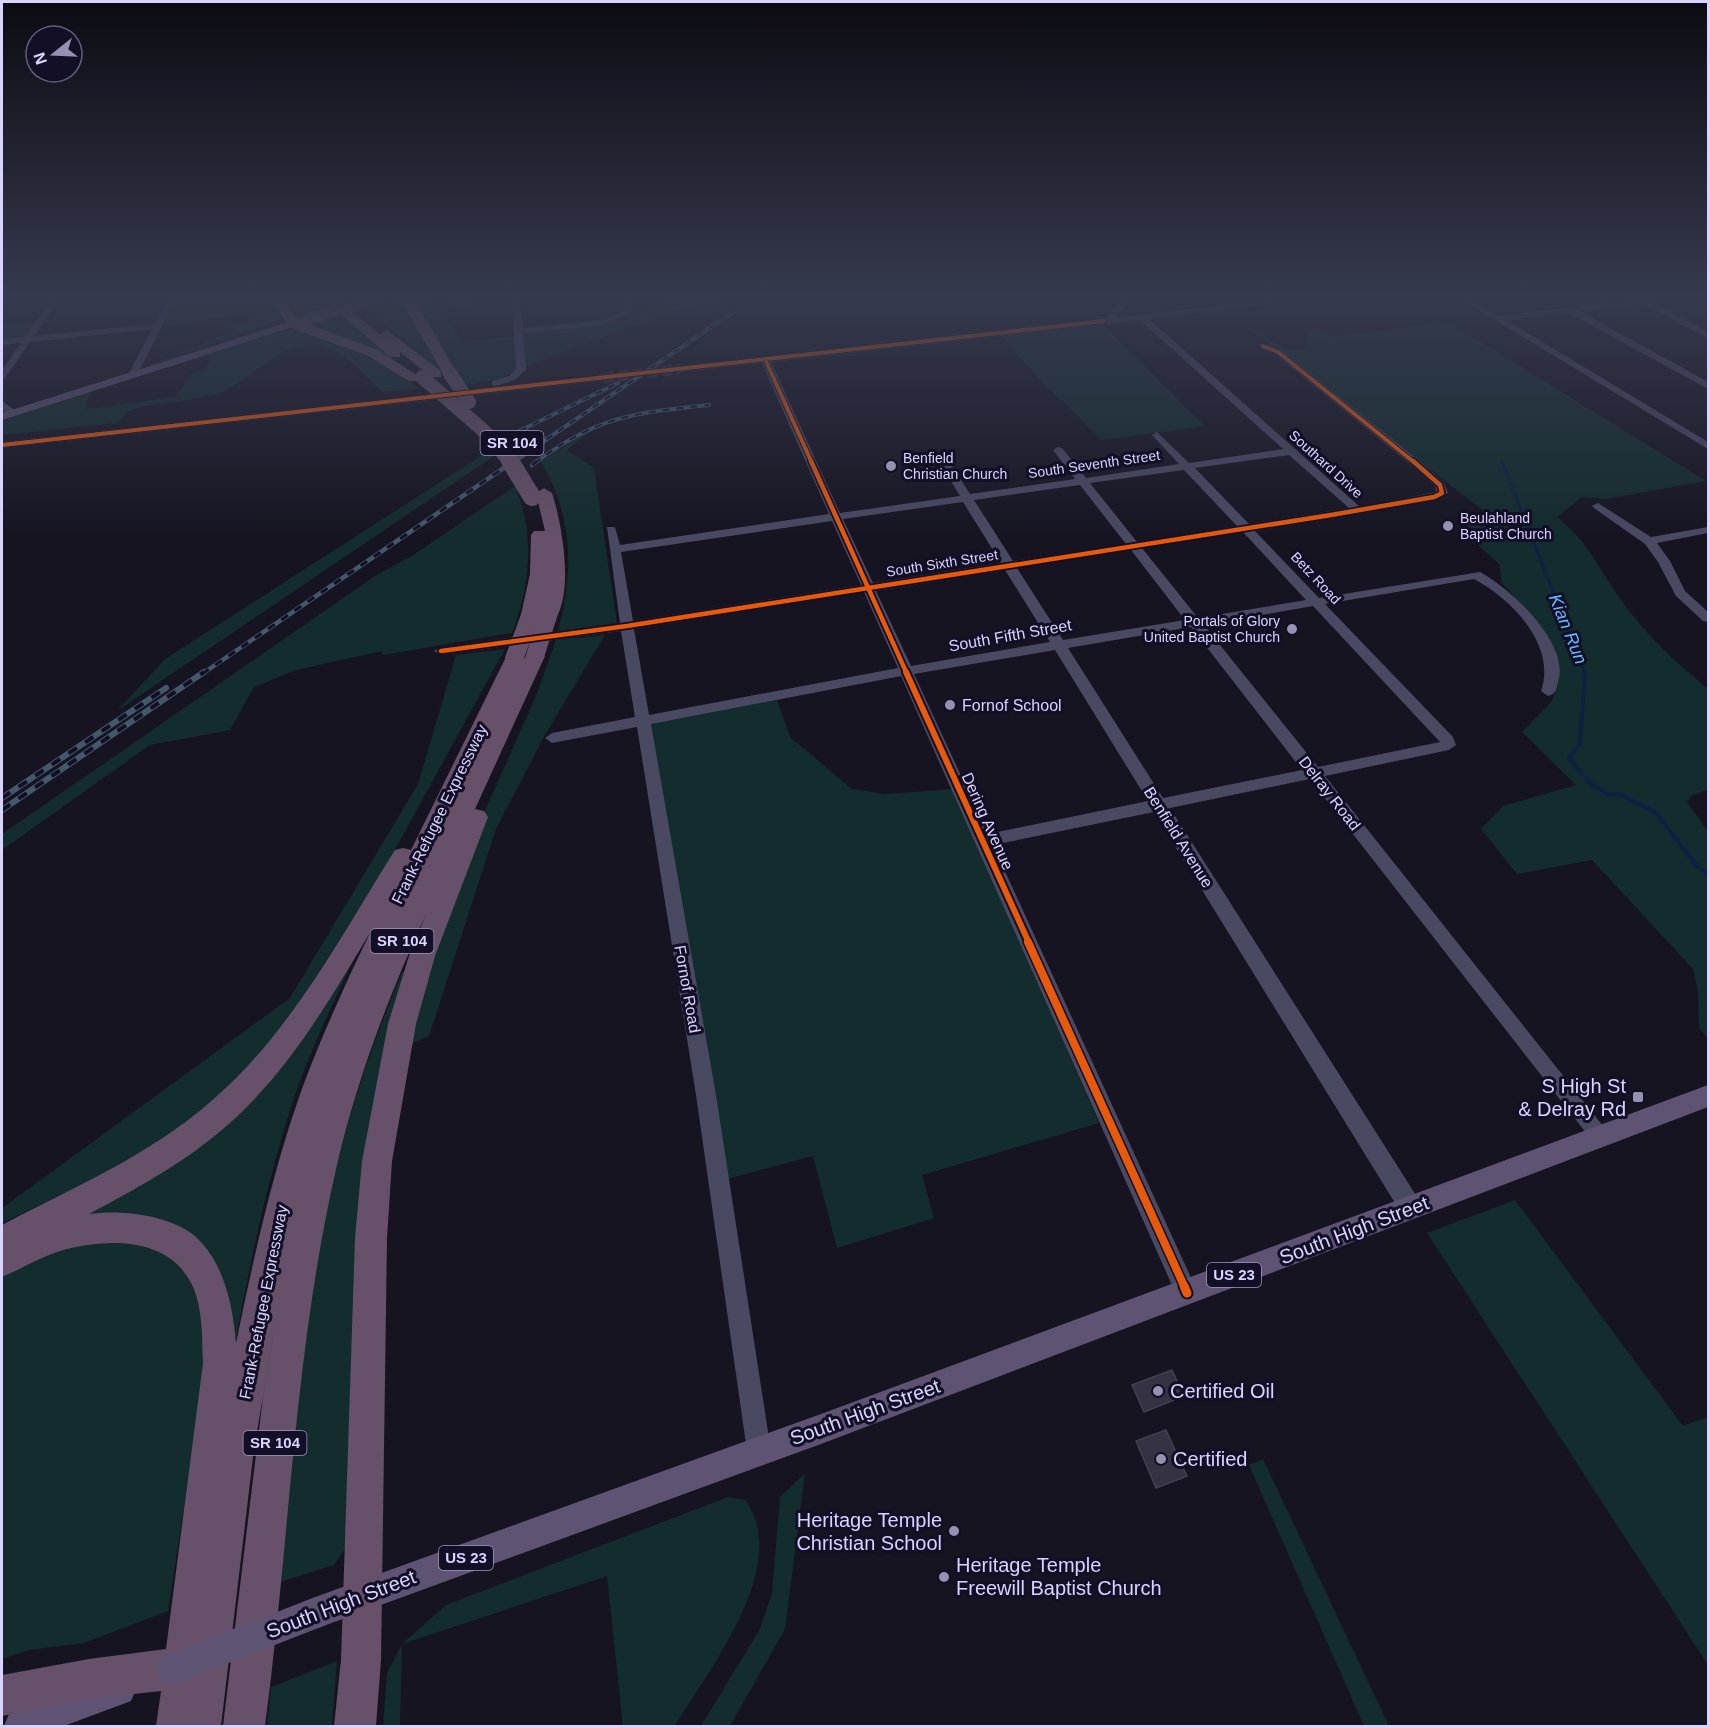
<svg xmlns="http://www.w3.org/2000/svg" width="1710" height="1728" viewBox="0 0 1710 1728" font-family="Arial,sans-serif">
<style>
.green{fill:#132c2d}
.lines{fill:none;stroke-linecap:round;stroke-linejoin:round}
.stream-far2{stroke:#0d2144;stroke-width:2}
.stream-far1{stroke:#0d2144;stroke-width:3}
.stream{stroke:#0d2144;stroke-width:4}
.building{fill:#343243;stroke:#433f54;stroke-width:1.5}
.minor-tunnel{stroke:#333142;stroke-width:10;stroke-dasharray:10 4.5;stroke-linecap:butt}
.minor{fill:#4a4962;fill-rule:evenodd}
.major{fill:#5e5373;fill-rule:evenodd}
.highway{fill:#67516a;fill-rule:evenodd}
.rail-far2-casing{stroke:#43596b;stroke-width:4}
.rail-far1-casing{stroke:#43596b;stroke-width:4.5}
.rail-casing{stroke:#43596b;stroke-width:6}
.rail-far2{stroke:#130f26;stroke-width:2;stroke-dasharray:7;stroke-linecap:butt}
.rail-far1{stroke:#130f26;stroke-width:3;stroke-dasharray:8;stroke-linecap:butt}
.rail{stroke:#130f26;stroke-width:4;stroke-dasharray:10;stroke-linecap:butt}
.major-bridge-far1{stroke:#5e5373;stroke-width:11}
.major-bridge{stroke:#5e5373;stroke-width:30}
.highway-bridge-far1{stroke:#67516a;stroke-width:14}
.highway-bridge{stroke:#67516a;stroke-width:18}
.cycleway-far4-casing{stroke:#130f26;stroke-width:6}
.cycleway-far3-casing{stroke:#130f26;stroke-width:8}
.cycleway-far2-casing{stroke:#130f26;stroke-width:10}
.cycleway-far1-casing{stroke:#130f26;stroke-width:11}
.cycleway-casing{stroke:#130f26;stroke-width:13}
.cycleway-far4{stroke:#e8590c;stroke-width:4}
.cycleway-far3{stroke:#e8590c;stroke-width:4.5}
.cycleway-far2{stroke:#e8590c;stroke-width:6}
.cycleway-far1{stroke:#e8590c;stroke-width:8}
.cycleway{stroke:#e8590c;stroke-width:9}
.poi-dot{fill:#9591b1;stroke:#130f26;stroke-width:2}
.labels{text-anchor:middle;stroke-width:6;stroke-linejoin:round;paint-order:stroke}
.far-poi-label{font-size:14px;fill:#d9d4ff;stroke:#130f26;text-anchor:start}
.far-street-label{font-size:14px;fill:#d9d4ff;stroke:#130f26}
.shield{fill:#130f26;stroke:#9e99be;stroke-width:1.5}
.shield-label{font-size:15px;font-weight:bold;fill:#d9d4ff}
.street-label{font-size:16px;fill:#d9d4ff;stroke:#130f26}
.poi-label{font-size:16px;fill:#d9d4ff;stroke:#130f26;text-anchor:start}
.water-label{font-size:18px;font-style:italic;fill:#62b6ff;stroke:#130f26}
.near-poi-label{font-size:20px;fill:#d9d4ff;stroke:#130f26;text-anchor:start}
.near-street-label{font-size:20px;fill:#d9d4ff;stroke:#130f26}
</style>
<rect width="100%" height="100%" fill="#161421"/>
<g class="green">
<path d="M175,297H268L282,319L142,369L239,328L224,330L222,327L240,324L242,327L257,320L249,321L246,317L255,315L252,312L168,326L162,323Z"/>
<path d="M281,297H319L331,308L296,318Z"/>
<path d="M399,297L443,370H440L366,308Z"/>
<path d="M412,297H429L464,342L515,336L516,370L499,379L467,385L447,361Z"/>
<path d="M676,297H733L711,311L702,307L682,308L525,366L522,334L527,331L616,320Z"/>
<path d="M340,315L392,359L388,360L309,325Z"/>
<path d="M35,322L24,338L2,340V325Z"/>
<path d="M1450,323L1706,481L1606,499L1582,497L1557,517C1590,543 1600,572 1624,604C1648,637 1677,663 1708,689V790L1692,795L1687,802L1708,831V1039L1699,1028L1698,992L1693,969L1592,860L1517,874L1481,829L1503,806L1576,785L1522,732L1552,701L1558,680L1530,615L1502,583L1499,564L1457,526L1494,519L1249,328C1267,334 1286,357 1305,348L1309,332L1321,330L1330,337Z"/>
<path d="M1102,324L1205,426L1102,440L1038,378L1001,335Z"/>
<path d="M301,329C343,345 385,360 419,389L382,392C354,363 324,329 280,354C262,365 245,380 226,390C207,399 163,403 140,407L128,412L117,423L2,435V420L91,391L85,409L175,397L193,372L205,370L210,359L208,355L282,332Z"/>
<path d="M586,432L588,433L567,450L594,468L617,623L558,631C574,572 573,515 541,462Z"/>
<path d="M487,452L494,456L117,711L165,659Z"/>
<path d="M515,486C535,535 531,584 512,633L383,655L382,651L296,670L254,687L230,730L150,745L2,850V834L378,574L410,557Z"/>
<path d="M605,635L545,735L496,829L429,1036L404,1047L476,831L536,696L556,640Z"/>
<path d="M505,649L386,866L271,1047L229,1092L155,1150L2,1223V1208L290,998L418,784L456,655Z"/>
<path d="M777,700L790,737L852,789L885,794L953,789L1099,1123L922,1175L934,1218L837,1248L813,1156L727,1179L649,723Z"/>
<path d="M361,943C336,998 308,1053 290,1111C264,1192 248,1275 232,1359L182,1233H41L179,1155Z"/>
<path d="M409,971L345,1549L334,1565L280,1582C294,1430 306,1275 347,1127C362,1074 381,1023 402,972Z"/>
<path d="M1515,1200L1683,1426L1708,1417V1665L1427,1233Z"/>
<path d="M127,1237L164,1252L187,1275L201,1306L204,1354L195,1436L168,1611L84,1643L29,1650L2,1659V1270L28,1256Z"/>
<path d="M1263,1459L1389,1726H1364L1249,1465Z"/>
<path d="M805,1473L785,1629L730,1726H701L760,1629L772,1593L780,1497Z"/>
<path d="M728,1497L746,1500C749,1507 754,1514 756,1521C775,1587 707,1673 675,1726H623L607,1576L402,1644L400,1726H383L387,1673L402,1644L446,1605Z"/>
<path d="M337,1661L332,1726H267L271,1687Z"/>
</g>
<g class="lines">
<path class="stream-far2" d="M1501,460L1502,463"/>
<path class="stream-far1" d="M1502,461L1585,674"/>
<path class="stream" d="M1585,672L1580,744L1569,758L1589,782L1608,795L1620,794L1655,812L1697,866L1708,875"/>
</g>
<g class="building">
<path d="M449,297H467L473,306L457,309Z"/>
<path d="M1172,1370L1184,1396L1144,1412L1132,1385Z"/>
<path d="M1166,1430L1187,1476L1156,1488L1136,1441Z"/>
</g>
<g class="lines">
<path class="minor-tunnel" d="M604,378L680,369"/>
<g class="minor">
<path d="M53,297H61L34,336L155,324L169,297H177L136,377L128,375L152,329L30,342L5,378L2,379V370L21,343L2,345V339L25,337Z"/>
<path d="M512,297H520L523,328L602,320L625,311L624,297H632L633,312L604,325L523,333L526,370L515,380L495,386L492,385V381L509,376L516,369Z"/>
<path d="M1123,297H1131L1116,317L1296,297H1324L1149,319L1360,507L1436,492L1435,486L1414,467L1275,354L1260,348V344L1281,350L1422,463L1444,483L1448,493L1434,500L1255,531L1319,598L1480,572C1510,588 1571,644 1558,682C1556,689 1556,694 1548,696L1541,691C1557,646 1512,599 1474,579L1325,604L1453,737L1456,745L1449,750L1325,776L1611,1136L1608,1143L1601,1146L1594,1143L1310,779L1170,808L1419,1200L1422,1208L1419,1216L1411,1219L1403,1216L1154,812L993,845L1198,1293L1195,1301L1187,1304L1179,1301L901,676L651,724L716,1095L771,1451L768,1460L759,1463L750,1460L747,1451L696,1095L637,727L552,743L545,738L552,733L635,717L621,631L441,655L434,651L441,647L620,623L607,527H615L620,545L829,514L762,363L680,372L675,369L677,367L1106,318ZM1140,320L1283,449L1189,463L1157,432L1152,435L1179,464L1086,478L1062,448L1058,447L1053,450L1075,479L970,494L950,463L946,462L941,465L960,496L840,513L771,362ZM1289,455L1349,508L1249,524L1195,468ZM1184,470L1237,526L1137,542L1090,483ZM1080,485L1126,544L1013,561L974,500ZM963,502L1001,563L873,583L843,519ZM832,521L861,585L633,621L621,552ZM1243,532L1306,600L1198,618L1142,548ZM1131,550L1185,620L1063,640L1017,568ZM1005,570L1050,642L911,666L876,591ZM864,592L898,668L649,715L634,629ZM1313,606L1440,742L1318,767L1204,625ZM1191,627L1302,770L1163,798L1068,648ZM1055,650L1148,801L988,834L914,674Z"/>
<path d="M1457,297H1467L1499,316L1653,297H1679L1652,302L1708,332V338L1642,304L1580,311L1708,382V389L1569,313L1506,320L1708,442V449Z"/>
<path d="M604,375L607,376V380L2,448V442Z"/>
<path d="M2,401L16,411V415H8L2,409Z"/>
<path d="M1598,503L1651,537L1708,527V533L1657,543L1670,561L1685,591L1708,612V622L1703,621L1676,596L1658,562L1645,544L1594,508L1592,506Z"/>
</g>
<g class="major">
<path d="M308,316L313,319L312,321L2,420V413Z"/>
<path d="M1708,1085V1107L821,1444L318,1628L307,1623L302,1612L307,1601L318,1596L821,1414Z"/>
<path d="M119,1672L131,1677L136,1689L131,1701L64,1726H4L9,1714Z"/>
</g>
<g class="highway">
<path d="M269,297H281L299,321L378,350L421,378L419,381H409L368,356L289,327Z"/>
<path d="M321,297H335L400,351V357H390Z"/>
<path d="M399,297H412L416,302L456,372L454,375H444Z"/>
<path d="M387,330L441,371V377H431L382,337L380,334Z"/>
<path d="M544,488L552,493C562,524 574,591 555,620L548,622L539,617L536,623L529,625L520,619L530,574L531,535L534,531H545L536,493Z"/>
<path d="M535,650L542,652L545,656L475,809L484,811L488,817L435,956L416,1024L392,1161L387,1238L381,1660L376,1726H334L341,1660L355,1238L362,1161L388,1024L409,956L426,914C389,995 357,1079 337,1165C294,1350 290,1539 265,1726H223L263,1397L288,1251L254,1449L221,1726H156L161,1691L89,1699L2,1716V1675L89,1659L166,1649L203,1363C202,1338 203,1308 192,1285C168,1235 103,1238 57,1252C37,1259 21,1269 2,1277V1225C72,1188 148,1156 209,1103C289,1036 340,937 395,850L403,848L411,850L507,655H521L524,659L528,652ZM371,931C346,982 323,1033 303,1086C273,1169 254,1256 236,1343C233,1308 225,1266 199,1240C176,1215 120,1209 89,1214C138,1188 189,1160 231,1122C290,1069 331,998 371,931Z"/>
</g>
<g class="rail-far2-casing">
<g id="rail-far2">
<path d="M484,452L507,437L618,383"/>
<path d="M512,463L755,297"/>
<path d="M535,463C597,416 634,413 709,405"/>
</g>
</g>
<g class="rail-far1-casing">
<g id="rail-far1">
<path d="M532,465L537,461"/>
<path d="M202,674L514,461"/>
</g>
</g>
<g class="rail-casing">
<g id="rail">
<path d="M2,798L166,688"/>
<path d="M2,810L204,672"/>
</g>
</g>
<use href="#rail-far2" class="rail-far2"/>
<use href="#rail-far1" class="rail-far1"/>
<use href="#rail" class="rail"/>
<path class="major-bridge-far1" d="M308,319L383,297"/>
<path class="major-bridge" d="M172,1669L318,1612"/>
<g class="highway-bridge-far1">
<path d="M449,372L469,402"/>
<path d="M422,377L484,431L511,463"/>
</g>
<g class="highway-bridge">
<path d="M510,461L532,497"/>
<path d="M535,656L548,616"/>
<path d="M514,659L529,619"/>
</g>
<g class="cycleway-far4-casing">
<g id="cycleway-far4">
<path d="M1263,346L1278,352L1415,463"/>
<path d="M765,359L812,463"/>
<path d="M2,445L1104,321"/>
</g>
</g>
<g class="cycleway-far3-casing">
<g id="cycleway-far3">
<path d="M811,461L907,674"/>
<path d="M441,651L627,626L1331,515L1434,497L1442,493L1440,485L1413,461"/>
</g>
</g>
<g class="cycleway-far2-casing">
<path id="cycleway-far2" d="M906,672L1029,943"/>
</g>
<g class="cycleway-far1-casing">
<path id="cycleway-far1" d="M1028,942L1185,1288"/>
</g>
<g class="cycleway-casing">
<path id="cycleway" d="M1184,1286L1187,1293"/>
</g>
<use href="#cycleway-far4" class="cycleway-far4"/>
<use href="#cycleway-far3" class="cycleway-far3"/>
<use href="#cycleway-far2" class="cycleway-far2"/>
<use href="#cycleway-far1" class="cycleway-far1"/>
<use href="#cycleway" class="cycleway"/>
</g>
<linearGradient id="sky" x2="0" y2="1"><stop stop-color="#0c0b12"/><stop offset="0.55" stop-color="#363a4e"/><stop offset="1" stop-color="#363a4e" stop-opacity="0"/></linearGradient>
<rect width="1710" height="539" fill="url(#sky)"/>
<g class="poi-dot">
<circle cx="891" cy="466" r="6"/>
<circle cx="1448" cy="526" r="6"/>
<circle cx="1292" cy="629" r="6"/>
<circle cx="950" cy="705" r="6"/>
<rect x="1632" y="1091" width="12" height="12" rx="3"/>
<circle cx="1158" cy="1391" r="6"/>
<circle cx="1161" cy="1459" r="6"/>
<circle cx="954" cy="1531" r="6"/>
<circle cx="944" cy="1577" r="6"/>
</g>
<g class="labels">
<g class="far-poi-label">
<text x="903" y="463">Benfield<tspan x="903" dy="16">Christian Church</tspan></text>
<text x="1460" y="523">Beulahland<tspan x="1460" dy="16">Baptist Church</tspan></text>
<text x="1280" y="626" text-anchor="end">Portals of Glory<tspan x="1280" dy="16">United Baptist Church</tspan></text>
</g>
<g class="far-street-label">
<text transform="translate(1094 464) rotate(-8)" y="5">South Seventh Street</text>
<text transform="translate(1326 464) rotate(42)" y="5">Southard Drive</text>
<text transform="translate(942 563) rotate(-9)" y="5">South Sixth Street</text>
<text transform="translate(1316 578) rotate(47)" y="5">Betz Road</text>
</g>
<g class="shield">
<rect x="480.5" y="431" width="63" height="24" rx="4.5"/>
<rect x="370.5" y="929" width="63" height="24" rx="4.5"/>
<rect x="1207" y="1263" width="54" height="24" rx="4.5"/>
<rect x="243.5" y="1431" width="63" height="24" rx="4.5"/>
<rect x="439" y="1546" width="54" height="24" rx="4.5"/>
</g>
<g class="shield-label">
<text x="512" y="448">SR 104</text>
<text x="402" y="946">SR 104</text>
<text x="1234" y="1280">US 23</text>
<text x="275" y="1448">SR 104</text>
<text x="466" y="1563">US 23</text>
</g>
<g class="street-label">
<text transform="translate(1010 635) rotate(-10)" y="6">South Fifth Street</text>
<text transform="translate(1330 793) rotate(52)" y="6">Delray Road</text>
<text transform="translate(439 814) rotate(-64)" y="6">Frank-Refugee Expressway</text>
<text transform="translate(988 821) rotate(66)" y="6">Dering Avenue</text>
<text transform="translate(1179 837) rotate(58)" y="6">Benfield Avenue</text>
<text transform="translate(688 989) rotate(80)" y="6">Fornof Road</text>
<text transform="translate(263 1302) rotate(-79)" y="6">Frank-Refugee Expressway</text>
</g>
<g class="poi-label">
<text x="962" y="711">Fornof School</text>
</g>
<g class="water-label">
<text transform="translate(1568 629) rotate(68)" y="6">Kian Run</text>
</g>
<g class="near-poi-label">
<text x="1626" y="1093" text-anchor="end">S High St<tspan x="1626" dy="23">&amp; Delray Rd</tspan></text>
<text x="1170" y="1398">Certified Oil</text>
<text x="1173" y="1466">Certified</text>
<text x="942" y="1527" text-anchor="end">Heritage Temple<tspan x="942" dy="23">Christian School</tspan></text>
<text x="956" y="1572">Heritage Temple<tspan x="956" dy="23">Freewill Baptist Church</tspan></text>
</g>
<g class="near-street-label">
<text transform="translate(1354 1230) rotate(-21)" y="7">South High Street</text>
<text transform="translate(865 1412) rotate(-20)" y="7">South High Street</text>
<text transform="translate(341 1604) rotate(-21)" y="7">South High Street</text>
</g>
</g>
<rect width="1710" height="1728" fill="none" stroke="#d9d4ff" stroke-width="6"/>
<g transform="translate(54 54) rotate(252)"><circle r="28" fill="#130f26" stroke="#625e7d" stroke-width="1.5"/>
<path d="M0-4.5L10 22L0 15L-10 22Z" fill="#9591b1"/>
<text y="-9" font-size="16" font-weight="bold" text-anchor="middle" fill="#d9d4ff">N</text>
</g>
</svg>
